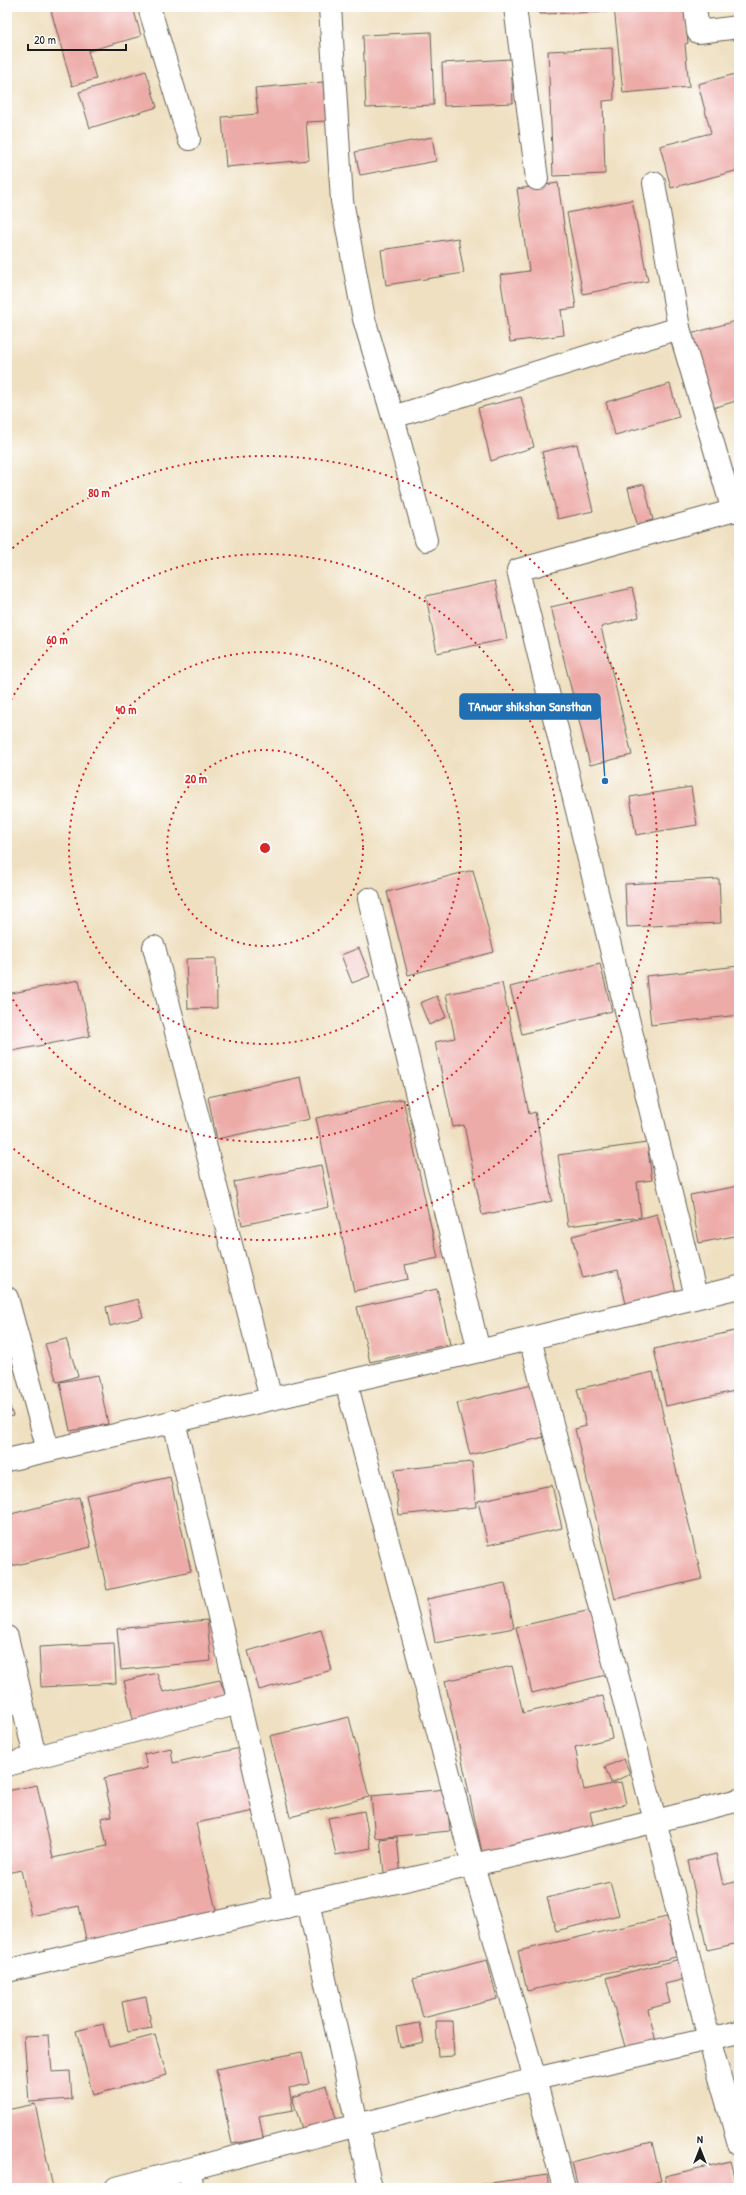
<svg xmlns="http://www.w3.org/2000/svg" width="746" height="2195" viewBox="0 0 746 2195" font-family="'Patrick Hand',sans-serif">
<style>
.building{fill:#edaba8}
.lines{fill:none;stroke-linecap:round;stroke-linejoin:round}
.minor-casing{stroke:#666156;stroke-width:24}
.minor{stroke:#fff;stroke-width:22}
.ring{fill:none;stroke:#d62828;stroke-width:2;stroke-dasharray:2 4}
.centre{fill:#d62828;stroke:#fff;stroke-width:2}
.ring-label{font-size:12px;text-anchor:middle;font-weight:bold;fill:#d62828;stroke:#fff;stroke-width:3.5;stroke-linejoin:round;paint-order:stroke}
.leader{fill:none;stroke:#1f6fb2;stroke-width:1.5}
.callout-dot{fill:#1f6fb2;stroke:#fff;stroke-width:1.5}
.callout{fill:#1f6fb2;stroke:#1f6fb2;stroke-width:1.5}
.callout-label{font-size:13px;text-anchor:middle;font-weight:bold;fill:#fff}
</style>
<rect width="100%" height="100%" fill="#fff"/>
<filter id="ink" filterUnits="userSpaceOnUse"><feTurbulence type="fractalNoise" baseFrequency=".025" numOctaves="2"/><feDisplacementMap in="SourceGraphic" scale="8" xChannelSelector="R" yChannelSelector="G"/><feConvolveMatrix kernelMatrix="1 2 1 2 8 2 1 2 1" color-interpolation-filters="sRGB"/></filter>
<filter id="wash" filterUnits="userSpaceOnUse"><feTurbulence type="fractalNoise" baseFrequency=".012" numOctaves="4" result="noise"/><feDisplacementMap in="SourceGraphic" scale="16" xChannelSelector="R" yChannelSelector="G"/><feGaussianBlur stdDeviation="0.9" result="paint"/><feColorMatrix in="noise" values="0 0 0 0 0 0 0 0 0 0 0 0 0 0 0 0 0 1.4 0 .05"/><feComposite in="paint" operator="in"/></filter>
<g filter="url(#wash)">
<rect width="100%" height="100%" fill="#efe0c1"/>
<g id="blocks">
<g class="building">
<path d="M50,7H133L141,36L88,51L96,79L72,86Z"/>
<path d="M539,7H607V12L540,14Z"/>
<path d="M614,7H684L688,43L685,44L689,87L623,93Z"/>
<path d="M705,7H731V8L705,10Z"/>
<path d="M431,32L434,105L366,108L363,35Z"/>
<path d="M612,48L614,100L603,101L605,174L553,176L548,51Z"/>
<path d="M511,59L513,103L444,106L442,63Z"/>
<path d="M146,71L157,107L90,128L79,92Z"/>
<path d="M739,73V170L671,188L660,146L711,133L698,84Z"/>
<path d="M323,82L326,121L306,122L309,160L226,167L222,117L258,114L255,88Z"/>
<path d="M432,137L436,161L360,175L355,152Z"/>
<path d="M558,183L576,308L561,310L564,335L510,342L500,275L529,271L517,189Z"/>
<path d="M632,200L648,281L583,294L567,213Z"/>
<path d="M458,238L464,273L386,285L381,250Z"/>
<path d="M739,320V400L713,408L687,335Z"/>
<path d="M670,384L679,417L615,435L606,402Z"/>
<path d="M521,397L534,447L491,461L478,408Z"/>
<path d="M577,444L593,511L558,519L542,452Z"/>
<path d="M644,484L653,520L637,524L628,488Z"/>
<path d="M495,581L507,639L437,653L426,596Z"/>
<path d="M632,588L639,617L601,627L632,755L590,765L551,607Z"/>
<path d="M691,787L697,825L636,835L630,797Z"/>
<path d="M473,870L494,952L408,975L387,892Z"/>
<path d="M719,879L721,923L627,927L625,884Z"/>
<path d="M359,948L370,976L352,983L341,955Z"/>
<path d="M216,958L217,1008L188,1009L186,959Z"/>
<path d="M600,964L612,1011L522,1034L510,987Z"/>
<path d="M739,966V1015L651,1025L646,976Z"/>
<path d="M79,980L90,1036L7,1052V994Z"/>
<path d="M502,983L529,1114L535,1112L552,1201L482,1215L464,1125L453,1127L435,1042L455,1038L446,994Z"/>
<path d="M437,996L446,1017L429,1025L420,1003Z"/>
<path d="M301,1077L310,1119L217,1139L208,1097Z"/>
<path d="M403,1099L438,1258L405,1265L408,1279L354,1291L316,1118Z"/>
<path d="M647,1143L652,1180L637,1182L641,1217L568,1226L558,1155Z"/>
<path d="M321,1165L329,1207L242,1225L234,1182Z"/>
<path d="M739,1186V1235L699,1243L690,1195Z"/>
<path d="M657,1214L677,1296L627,1308L618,1270L583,1278L572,1236Z"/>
<path d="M437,1289L450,1344L370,1362L357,1307Z"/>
<path d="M138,1299L143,1317L110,1326L106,1307Z"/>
<path d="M739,1330V1390L666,1406L654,1349Z"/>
<path d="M66,1339L78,1376L57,1382L45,1344Z"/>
<path d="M653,1372L702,1579L615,1599L575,1429L586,1426L577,1389Z"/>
<path d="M98,1375L108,1424L70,1431L60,1382Z"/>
<path d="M532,1385L544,1437L470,1455L457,1403Z"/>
<path d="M7,1397L13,1416L7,1417Z"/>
<path d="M472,1462L476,1507L399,1515L394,1470Z"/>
<path d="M170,1477L191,1571L107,1590L86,1495Z"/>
<path d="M552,1485L562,1528L488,1545L478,1501Z"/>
<path d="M79,1497L91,1547L12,1566L7,1546V1515Z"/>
<path d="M505,1583L514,1628L435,1643L427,1599Z"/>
<path d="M591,1610L606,1675L532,1693L516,1627Z"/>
<path d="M207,1620L211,1661L121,1670L117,1629Z"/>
<path d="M321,1630L332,1670L259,1690L248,1651Z"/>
<path d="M114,1643L116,1683L41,1687L39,1647Z"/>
<path d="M512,1666L523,1713L603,1696L612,1738L575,1747L584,1790L621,1782L626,1804L590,1812L595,1834L483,1857L445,1681Z"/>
<path d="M157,1673L163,1692L220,1680L228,1702L134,1723L124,1681Z"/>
<path d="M349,1717L369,1797L290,1817L270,1736Z"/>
<path d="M7,1727L15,1760L7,1761Z"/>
<path d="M171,1748L173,1763L240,1748L254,1811L196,1823L217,1915L87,1944L79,1906L31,1916L21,1870L7,1873V1791L37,1785L53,1858L107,1846L101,1818L112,1816L104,1778L147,1768L144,1754Z"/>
<path d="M624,1759L630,1774L611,1783L605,1767Z"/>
<path d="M446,1789L450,1831L375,1838L371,1796Z"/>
<path d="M364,1811L371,1848L336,1855L328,1818Z"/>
<path d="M397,1837L401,1877L385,1880L380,1839Z"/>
<path d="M716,1854L723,1885L739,1881V1943L707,1950L688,1861Z"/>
<path d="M610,1882L619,1915L556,1931L547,1898Z"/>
<path d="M667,1917L676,1957L527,1991L518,1951Z"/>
<path d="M684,1958L689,1978L665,1984L670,2003L648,2009L657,2046L627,2054L606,1978Z"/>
<path d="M487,1960L497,1999L423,2018L413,1979Z"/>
<path d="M146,1997L152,2028L128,2032L122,2002Z"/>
<path d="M436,2021H452L454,2056L438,2057Z"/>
<path d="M420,2023L424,2042L400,2047L396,2027Z"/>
<path d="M103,2024L109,2047L155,2035L167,2075L93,2095L76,2031Z"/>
<path d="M49,2035L52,2072L70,2071L72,2099L29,2102L24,2036Z"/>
<path d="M302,2052L309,2084L289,2088L293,2110L259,2116L263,2138L232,2144L216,2069Z"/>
<path d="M326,2086L337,2121L303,2132L292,2097Z"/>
<path d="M35,2104L53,2188H9L7,2110Z"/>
<path d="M652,2142L661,2181L631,2188H578L572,2162Z"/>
<path d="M730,2161L737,2188H667L665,2176Z"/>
<path d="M547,2175L549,2188H463V2187Z"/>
</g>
</g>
</g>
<g filter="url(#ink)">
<use href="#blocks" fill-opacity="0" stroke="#666156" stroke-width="1"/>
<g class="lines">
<g class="minor-casing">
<g id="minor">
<path d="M149,7L189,139"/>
<path d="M330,7L342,201L364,319L393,417L426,540"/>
<path d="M515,7L537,179"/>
<path d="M695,7L698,32L739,27"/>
<path d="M654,183L679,328L733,511"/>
<path d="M393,417L679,328"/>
<path d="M369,899L479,1351"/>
<path d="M154,947L271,1399"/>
<path d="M696,1296L518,570L739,509"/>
<path d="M7,1298L48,1450"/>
<path d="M530,1339L655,1820L709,2039L739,2144"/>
<path d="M346,1382L473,1865L535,2079L564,2188"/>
<path d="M174,1421L239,1703"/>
<path d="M7,1460L479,1351L739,1287"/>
<path d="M7,1637L35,1757"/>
<path d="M7,1765L239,1703L286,1907"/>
<path d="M308,1902L371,2188"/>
<path d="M7,1971L141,1939L553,1847L739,1800"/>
<path d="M189,2170L193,2188"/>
<path d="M116,2188L535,2079L739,2032"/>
</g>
</g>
<use href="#minor" class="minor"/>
</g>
</g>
<g class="ring">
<circle cx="265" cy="848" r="98"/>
<circle cx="265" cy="848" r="196"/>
<path d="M8 705A294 294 0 1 1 8 991"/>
<path d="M8 552A392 392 0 1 1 8 1144"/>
</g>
<circle cx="265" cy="848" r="6" class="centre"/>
<g class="ring-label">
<text x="99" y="497">80 m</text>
<text x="57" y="644">60 m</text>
<text x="126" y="714">40 m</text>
<text x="196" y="783">20 m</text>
</g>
<path class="leader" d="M605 781L600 706"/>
<circle class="callout-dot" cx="605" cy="781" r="4"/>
<rect class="callout" x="460" y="694" width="140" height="25" rx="4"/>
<g class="callout-label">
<text x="530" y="711">TAnwar shikshan Sansthan</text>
</g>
<rect width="746" height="2195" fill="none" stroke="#fff" stroke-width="24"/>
<g transform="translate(700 2149)" stroke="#ffffff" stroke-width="3" paint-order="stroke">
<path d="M0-3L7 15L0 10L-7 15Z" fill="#1c1c1c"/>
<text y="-6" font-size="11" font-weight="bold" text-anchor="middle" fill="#1c1c1c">N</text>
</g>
<path d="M28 44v6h98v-6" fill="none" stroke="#1c1c1c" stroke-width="2"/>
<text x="34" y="44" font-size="12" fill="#1c1c1c" stroke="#ffffff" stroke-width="3" paint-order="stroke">20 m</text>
</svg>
